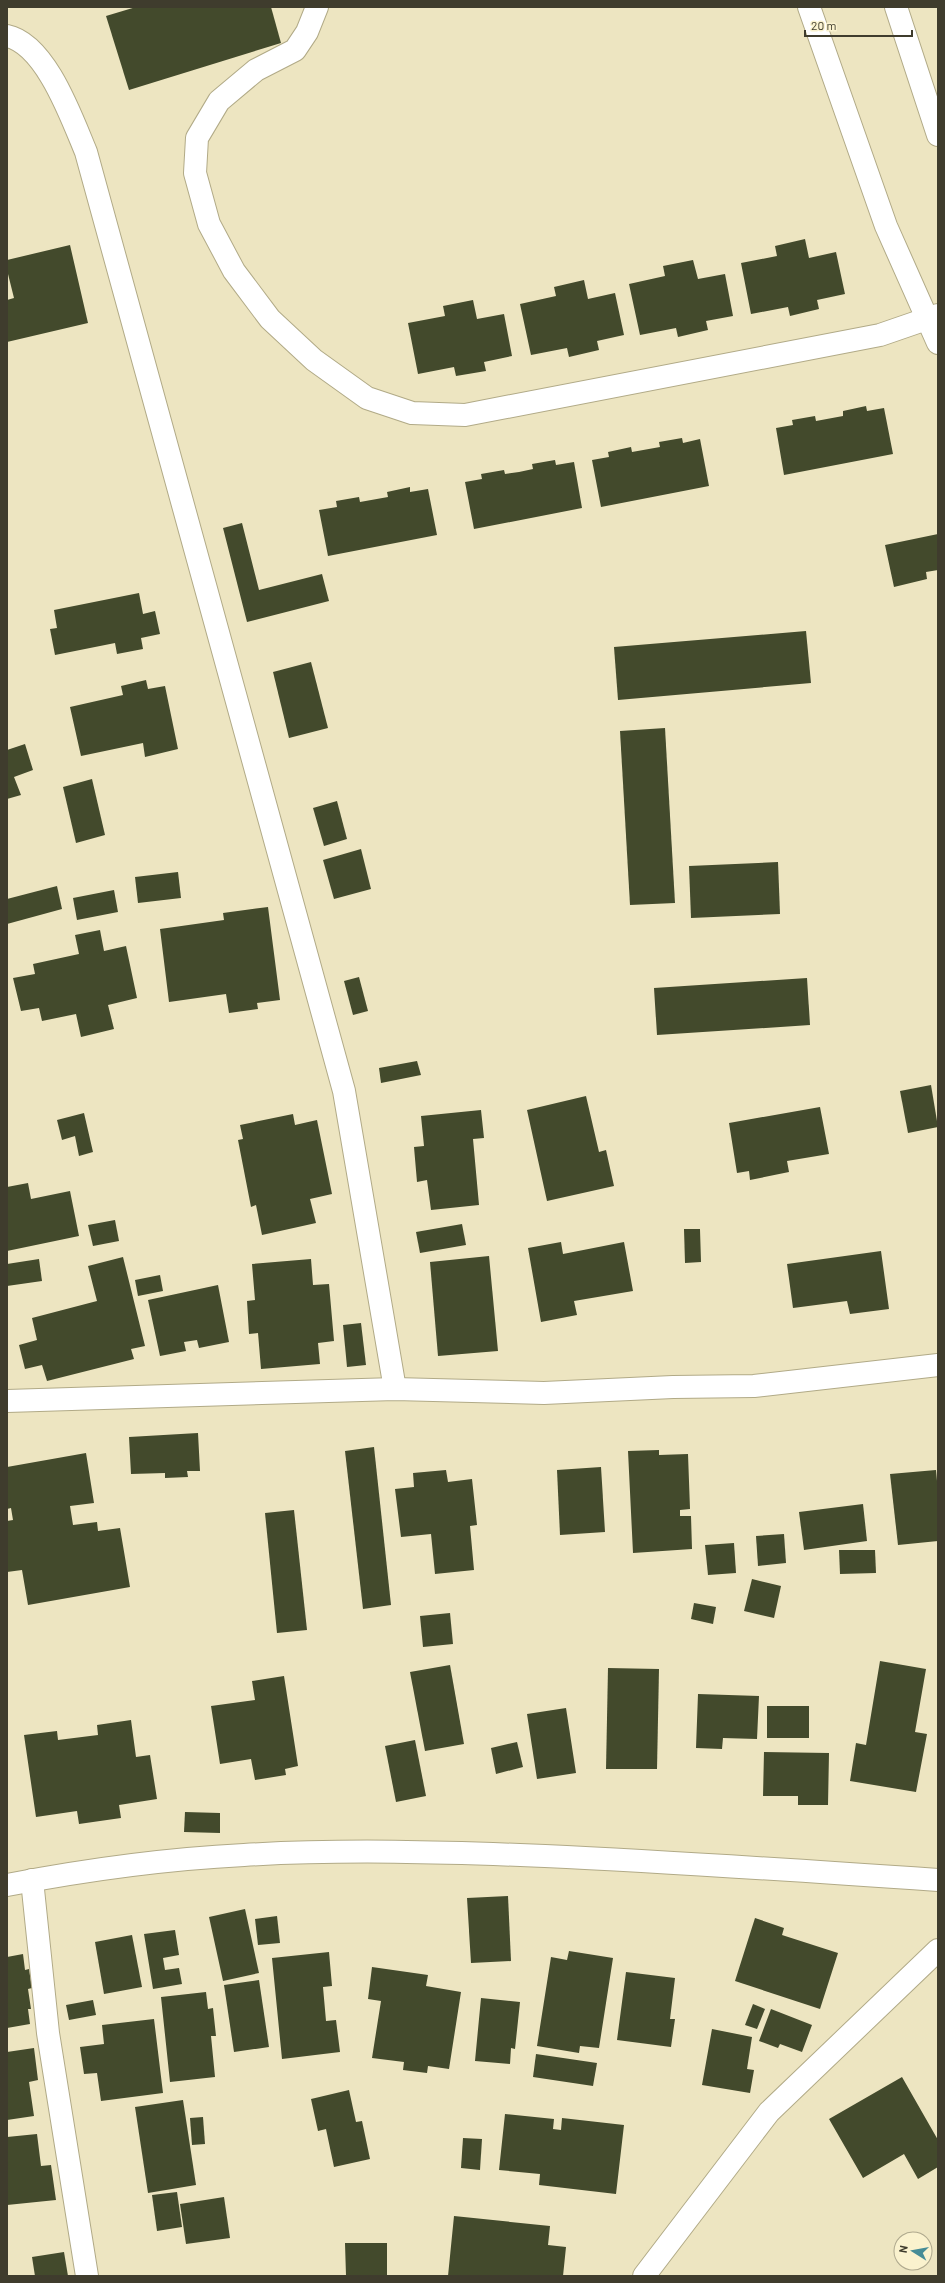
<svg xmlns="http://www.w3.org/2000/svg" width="945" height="2283" viewBox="0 0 945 2283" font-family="Barlow,sans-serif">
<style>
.building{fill:#434a2c}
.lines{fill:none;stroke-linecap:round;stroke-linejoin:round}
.minor-casing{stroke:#b1aa87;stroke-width:24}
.major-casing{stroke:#b1aa87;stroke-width:24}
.minor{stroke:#fff;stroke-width:22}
.major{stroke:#fff;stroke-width:22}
</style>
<rect width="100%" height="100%" fill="#ede5c1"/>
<g class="building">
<path d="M136,7H271L281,43L129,90L106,16Z"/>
<path d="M805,239L809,258L836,252L845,294L817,300L819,309L790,316L788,307L751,314L741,263L777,256L775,246Z"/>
<path d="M70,245L88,323L7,342V300L14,298L7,270V260Z"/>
<path d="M693,260L698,279L725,274L733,316L706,321L708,330L678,337L676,328L640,335L629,284L665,276L663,266Z"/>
<path d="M584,280L588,299L615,293L624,335L597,341L599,350L569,357L567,348L531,355L520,304L556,296L554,287Z"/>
<path d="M473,300L477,319L504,314L512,356L484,362L486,371L456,376L454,367L418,374L408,323L445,316L443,306Z"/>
<path d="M866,406L867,411L884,408L893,454L784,475L776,428L793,425L792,420L815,416L816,421L843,416V411Z"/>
<path d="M682,438L683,443L700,439L709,486L601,507L592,460L609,457L608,452L631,447L632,452L660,447L659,442Z"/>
<path d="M555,460L556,465L574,462L582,508L474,529L465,482L482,479L481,474L504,470L505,474L519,472L533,469L532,464Z"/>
<path d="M410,487V492L428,489L437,535L328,556L319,510L337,507L336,501L359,497L360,502L388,497L387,492Z"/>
<path d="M242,523L259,590L322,574L329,601L247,622L223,528Z"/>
<path d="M938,534V570L926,572L927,579L894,587L885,545Z"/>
<path d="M139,593L143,614L155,611L160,634L141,638L143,649L117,654L115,643L55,655L50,629L57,628L54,610Z"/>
<path d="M806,631L811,683L618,700L614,647Z"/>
<path d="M311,662L328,728L289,738L273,672Z"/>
<path d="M146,680L148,689L165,686L178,749L145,757L143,743L81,756L70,707L123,695L121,686Z"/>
<path d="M665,728L675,903L630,905L620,731Z"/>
<path d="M25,744L33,770L14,777L21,795L7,799V750Z"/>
<path d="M92,779L105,835L76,843L63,787Z"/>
<path d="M337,801L347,839L324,846L313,808Z"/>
<path d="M361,849L371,889L334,899L323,860Z"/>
<path d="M778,862L780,914L691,918L689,866Z"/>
<path d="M178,872L181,898L138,903L135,877Z"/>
<path d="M57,886L62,909L7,924V899Z"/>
<path d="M114,890L118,912L77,920L73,898Z"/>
<path d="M268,907L280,1000L257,1003L258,1009L229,1013L226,994L169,1002L160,929L224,920L223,913Z"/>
<path d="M100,930L104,951L126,946L137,998L108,1005L114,1029L81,1037L76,1014L42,1021L39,1008L21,1011L13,978L35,974L33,964L79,954L75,935Z"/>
<path d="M359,977L368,1011L353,1015L344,981Z"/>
<path d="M807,978L810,1025L657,1035L654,988Z"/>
<path d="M417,1061L421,1075L381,1083L379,1068Z"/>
<path d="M931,1085L938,1127L908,1133L900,1091Z"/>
<path d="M586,1096L599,1152L606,1150L614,1186L547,1201L527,1110Z"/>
<path d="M820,1107L829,1154L787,1161L789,1172L750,1180L749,1171L737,1173L729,1123Z"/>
<path d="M481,1110L484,1138L473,1139L479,1205L431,1210L427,1180L417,1182L414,1147L424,1146L421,1116Z"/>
<path d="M84,1113L93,1152L79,1156L75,1136L62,1140L57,1120Z"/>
<path d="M293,1114L295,1125L317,1120L332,1194L310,1199L316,1223L262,1235L256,1205L251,1207L238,1140L243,1139L240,1125Z"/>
<path d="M28,1183L31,1199L70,1191L79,1236L7,1251V1187Z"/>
<path d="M115,1220L119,1241L93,1246L88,1225Z"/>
<path d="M462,1224L466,1245L420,1253L416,1232Z"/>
<path d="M684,1229H700L701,1262L685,1263Z"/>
<path d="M561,1242L563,1254L624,1242L633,1291L574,1301L577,1315L541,1322L528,1248Z"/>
<path d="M881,1251L889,1309L850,1314L847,1301L793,1308L787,1264Z"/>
<path d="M489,1256L498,1351L438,1356L430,1262Z"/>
<path d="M123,1257L145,1346L131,1349L134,1359L47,1381L42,1365L25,1369L19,1345L37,1340L32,1318L97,1301L88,1266Z"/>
<path d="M39,1259L42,1281L7,1286V1264Z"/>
<path d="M311,1259L313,1285L329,1284L334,1341L318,1343L320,1364L261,1369L258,1333L249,1334L247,1301L255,1300L252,1264Z"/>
<path d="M160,1275L163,1291L138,1296L135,1280Z"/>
<path d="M218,1285L229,1342L199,1348L197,1340L184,1342L186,1351L160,1356L148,1300Z"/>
<path d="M361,1323L366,1365L347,1367L343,1325Z"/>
<path d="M198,1433L200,1471H187L188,1477L165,1478V1473L131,1474L129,1437Z"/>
<path d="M374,1447L391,1605L363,1609L345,1451Z"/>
<path d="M659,1450V1455L688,1454L690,1509L680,1510V1516H691L692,1549L633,1553L628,1451Z"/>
<path d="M86,1453L94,1503L70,1506L73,1525L97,1522L98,1531L120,1528L130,1587L28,1605L22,1570L7,1572V1521L13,1520L11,1508L7,1509V1467Z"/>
<path d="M601,1467L605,1532L560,1535L557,1470Z"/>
<path d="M446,1470L448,1482L472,1479L477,1525L470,1526L474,1570L435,1574L431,1534L401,1537L395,1489L414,1487L413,1473Z"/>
<path d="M936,1470L938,1492V1541L898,1545L890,1474Z"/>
<path d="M863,1504L867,1541L804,1550L799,1512Z"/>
<path d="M294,1510L307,1630L277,1633L265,1513Z"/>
<path d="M784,1534L786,1563L758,1566L756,1536Z"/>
<path d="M734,1543L736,1573L708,1575L705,1545Z"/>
<path d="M839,1550H875L876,1573L840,1574Z"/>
<path d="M752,1579L781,1586L774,1618L744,1611Z"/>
<path d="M694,1603L716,1607L713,1624L691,1619Z"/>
<path d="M450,1613L453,1644L423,1647L420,1616Z"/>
<path d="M880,1661L926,1669L915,1732L927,1734L916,1792L850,1781L856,1743L866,1745Z"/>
<path d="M450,1665L464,1744L425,1751L410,1672Z"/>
<path d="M608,1668L659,1669L657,1769H606Z"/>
<path d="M284,1676L298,1766L285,1769L286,1775L255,1780L251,1759L220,1764L211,1706L255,1700L252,1681Z"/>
<path d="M698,1694L759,1696L757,1739L723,1738L722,1749L696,1748Z"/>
<rect x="767" y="1706" width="42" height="32"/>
<path d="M566,1708L576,1773L537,1779L527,1714Z"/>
<path d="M131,1720L136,1757L150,1755L157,1799L119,1805L121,1818L79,1824L77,1811L36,1817L24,1735L57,1731L58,1740L98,1735L97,1725Z"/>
<path d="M415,1740L426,1796L396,1802L385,1746Z"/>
<path d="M517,1742L523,1767L496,1774L491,1748Z"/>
<path d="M764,1752L829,1753L828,1805H798V1796H763Z"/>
<path d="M185,1812L220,1813V1833L184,1832Z"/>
<path d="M508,1896L511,1961L471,1963L467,1898Z"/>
<path d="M245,1909L259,1973L223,1981L209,1917Z"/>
<path d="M277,1916L280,1943L258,1945L255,1919Z"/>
<path d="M755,1918L784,1928L782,1935L838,1953L820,2009L735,1981Z"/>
<path d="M175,1930L179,1955L163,1958L165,1970L179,1968L182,1984L153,1989L144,1934Z"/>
<path d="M132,1935L142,1987L104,1994L95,1942Z"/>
<path d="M569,1951L613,1958L599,2048L580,2046L579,2053L537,2046L551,1957L567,1960Z"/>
<path d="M329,1952L332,1986L323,1987L326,2021L336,2020L340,2052L282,2059L272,1958Z"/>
<path d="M23,1954L25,1970L29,1969L32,1988L28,1989L31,2009H28L30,2024L7,2028V1957Z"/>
<path d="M372,1967L428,1975L426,1986L461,1992L449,2069L428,2066L427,2073L403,2070L404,2062L372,2058L381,2001L368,1999Z"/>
<path d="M626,1972L675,1978L670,2019H675L671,2047L617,2040Z"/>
<path d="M259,1980L269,2047L234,2052L224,1985Z"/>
<path d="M206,1992L208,2009L213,2008L216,2036H211L215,2077L170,2082L161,1997Z"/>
<path d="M481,1998L520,2002L515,2049L511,2048L510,2064L475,2061Z"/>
<path d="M93,2000L96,2015L69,2020L66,2005Z"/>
<path d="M753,2004L765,2009L757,2029L745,2025Z"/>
<path d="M771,2009L812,2025L802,2052L780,2044L778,2048L759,2041Z"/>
<path d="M154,2019L163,2093L101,2101L97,2073L84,2074L80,2047L104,2044L102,2025Z"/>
<path d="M712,2029L752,2037L747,2069L754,2070L750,2093L702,2085Z"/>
<path d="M34,2048L38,2080L29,2082L34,2116L7,2120V2052Z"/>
<path d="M536,2054L597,2063L593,2086L533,2077Z"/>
<path d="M902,2077L938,2140V2167L918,2179L904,2154L863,2178L829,2119Z"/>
<path d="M349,2090L356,2122L362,2121L370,2159L334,2167L326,2129L318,2131L311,2099Z"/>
<path d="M183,2100L196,2185L148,2193L135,2107Z"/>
<path d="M505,2114L554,2119L553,2129L561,2130L562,2118L624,2125L616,2194L539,2185L540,2174L499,2170Z"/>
<path d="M203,2117L205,2144L192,2145L190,2118Z"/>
<path d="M37,2134L41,2166L51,2165L56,2200L7,2205V2137Z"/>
<path d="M463,2138L482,2139L480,2170L461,2168Z"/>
<path d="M177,2192L182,2227L157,2231L152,2195Z"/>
<path d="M224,2197L230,2238L186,2244L180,2204Z"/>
<path d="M454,2216L550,2226L548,2245L566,2247L563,2276H448Z"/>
<path d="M345,2243H387V2276H346Z"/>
<path d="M64,2252L68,2276H35L32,2257Z"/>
</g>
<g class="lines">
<g class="minor-casing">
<g id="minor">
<path d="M317,7L307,32L295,50L256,70L219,101L197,138L195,173L209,224L234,271L270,319L314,360L367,398L412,413L465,415L880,335L938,315"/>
<path d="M809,7L886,226L938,343"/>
<path d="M7,36C46,44 72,119 86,152L344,1091L395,1389"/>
<path d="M7,1401L395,1389L544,1393L673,1387L754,1386L938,1365"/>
<path d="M32,1880L48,2033L87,2276"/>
<path d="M7,1885C85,1870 165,1859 244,1855C344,1849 445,1852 545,1856C676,1862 807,1871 938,1880"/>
<path d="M644,2276L769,2112L938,1950"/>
</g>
</g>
<g class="major-casing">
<path id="major" d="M896,7L938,135"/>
</g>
<use href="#minor" class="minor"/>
<use href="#major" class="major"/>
</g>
<rect width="945" height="2283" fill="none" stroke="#3f3c2d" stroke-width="16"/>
<g transform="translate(913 2251) rotate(281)"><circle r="19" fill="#faf2ce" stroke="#afa98e"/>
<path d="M0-3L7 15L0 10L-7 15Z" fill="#468c96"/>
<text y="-6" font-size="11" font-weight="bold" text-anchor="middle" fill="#3f3c2d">N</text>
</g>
<path d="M805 30v6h107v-6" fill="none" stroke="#3f3c2d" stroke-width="2"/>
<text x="811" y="30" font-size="12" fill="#3f3c2d" stroke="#faf2ce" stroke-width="3" paint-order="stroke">20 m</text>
</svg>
